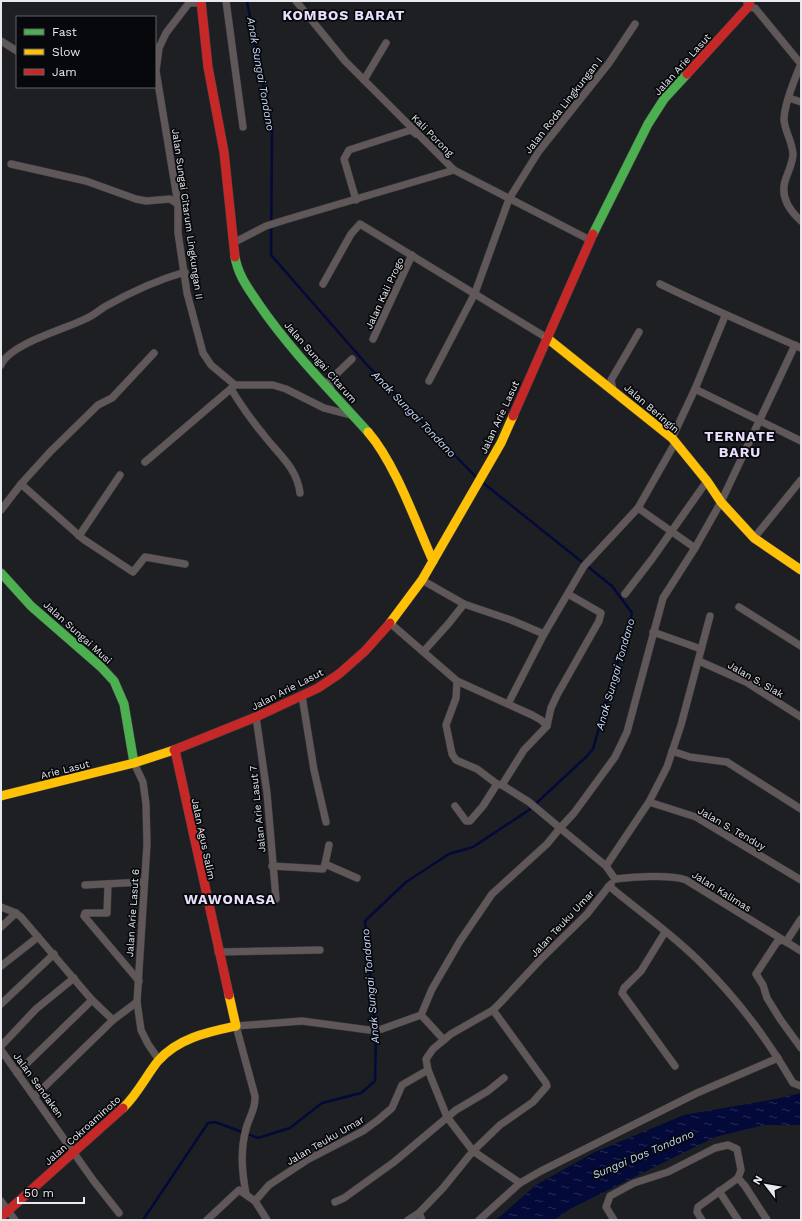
<svg xmlns="http://www.w3.org/2000/svg" width="802" height="1221" viewBox="0 0 802 1221" font-family="'Work Sans',sans-serif">
<style>
.water{fill:url(#water-ripples)}
.lines{fill:none;stroke-linecap:round;stroke-linejoin:round}
.stream{stroke:#030938;stroke-width:2.5}
.street-casing{stroke:#3a3b3f;stroke-width:8}
.fast-casing{stroke:#3a3b3f;stroke-width:10}
.slow-casing{stroke:#3a3b3f;stroke-width:10}
.jam-casing{stroke:#3a3b3f;stroke-width:10}
.street{stroke:#605758;stroke-width:7}
.fast{stroke:#4caf50;stroke-width:9}
.slow{stroke:#ffc107;stroke-width:9}
.jam{stroke:#c62828;stroke-width:9}
.labels{text-anchor:middle;stroke-width:3.5;stroke-linejoin:round;paint-order:stroke}
.street-label{font-size:10px;fill:#e7e9ee;stroke:#07080b}
.water-label{font-size:11px;font-style:italic;fill:#c7d9fb;stroke:#07080b}
.district-label{font-size:14px;font-weight:bold;letter-spacing:1px;fill:#e7dffc;stroke:#07080b}
</style>
<defs>
<pattern id="water-ripples" width="26" height="14" patternUnits="userSpaceOnUse"><rect width="26" height="14" fill="#030938"/><path d="M2 4q2-2 4 0t4 0M15 11q2-2 4 0t4 0" fill="none" stroke="#282d55"/></pattern>
</defs>
<rect width="100%" height="100%" fill="#1d1f23"/>
<path class="water" d="M801,1093V1125H764L715,1137L570,1209L554,1220H496L536,1185L595,1152L684,1115L776,1099Z"/>
<g class="lines">
<g class="stream">
<path d="M247,1L272,132L271,255L368,366L478,479"/>
<path d="M143,1220L208,1123L215,1122L258,1138L290,1128L322,1103L361,1093L375,1081L376,1034L365,921L406,882L449,854L473,847L529,810L586,757L593,749L632,613L612,586L482,482"/>
</g>
<g class="street-casing">
<g id="street">
<path d="M226,1L243,127"/>
<path d="M296,1L345,61L454,170L590,240"/>
<path d="M201,3H189L166,33L159,48L156,71L178,204V233L187,293L203,353L211,365L235,385H273L286,389L324,408L351,415"/>
<path d="M747,3L748,7L755,8L801,64C795,78 784,104 784,120C785,132 793,143 793,155C792,164 789,170 786,178C779,196 789,210 801,221"/>
<path d="M1,41L17,51"/>
<path d="M364,80L386,43"/>
<path d="M789,98L801,102"/>
<path d="M11,164L86,181L136,199L146,201L170,199L178,204"/>
<path d="M356,200L344,159L349,150L411,130L416,134"/>
<path d="M233,243L266,226L285,220L454,170"/>
<path d="M323,284L351,234L360,224L547,338"/>
<path d="M660,284C707,307 754,327 801,348"/>
<path d="M373,339L412,255"/>
<path d="M1,365C9,344 66,329 85,319C93,316 99,310 106,306C131,292 157,280 185,272"/>
<path d="M429,381L475,293L509,199L539,151L609,63L635,24"/>
<path d="M231,389C241,405 251,420 263,434C277,453 297,467 300,493"/>
<path d="M331,389L328,382L352,359"/>
<path d="M695,389L801,441"/>
<path d="M613,390L611,380L639,332"/>
<path d="M672,438L695,389L725,316"/>
<path d="M145,462L234,386"/>
<path d="M21,484L50,452L98,405L112,398L154,353"/>
<path d="M638,508L695,548"/>
<path d="M1,510L21,484L83,539L133,572L145,557L185,564"/>
<path d="M79,536L120,475"/>
<path d="M754,538L801,480"/>
<path d="M422,580L464,604L511,620L544,634"/>
<path d="M625,594L652,559L707,481"/>
<path d="M739,607L801,646"/>
<path d="M390,623L457,681L456,698L446,725L452,754L456,760L477,769L497,784L502,785L529,802L560,828L574,813L615,757L627,732L663,598L695,548L721,502L795,345"/>
<path d="M653,632L701,649"/>
<path d="M424,651L449,623L464,604"/>
<path d="M699,661L746,682L801,717"/>
<path d="M457,681L532,715L541,720L547,726"/>
<path d="M302,696L314,770L326,822"/>
<path d="M508,704L544,634L584,566L638,508L675,443"/>
<path d="M256,717L267,793L276,899"/>
<path d="M672,751L690,757L727,762L801,809"/>
<path d="M134,763L143,782L146,804L147,844L137,1002L141,1030L148,1044L159,1060"/>
<path d="M502,785L524,750L547,726L551,708L557,695L599,621L601,613L568,594"/>
<path d="M649,802L696,817L801,880"/>
<path d="M455,806L466,821H470L483,806L497,784"/>
<path d="M325,864L329,845"/>
<path d="M272,866L323,869L325,864L357,878"/>
<path d="M606,866L649,802L667,767L681,725L710,616"/>
<path d="M615,879C632,877 670,874 686,880L801,951"/>
<path d="M108,884L107,913H85L84,916L139,981"/>
<path d="M611,884L609,886C640,912 675,936 703,965C738,1000 768,1040 793,1083L801,1086"/>
<path d="M85,885L144,882"/>
<path d="M1,907L16,913L21,917L92,1000L113,1020"/>
<path d="M1,927L16,913"/>
<path d="M665,932L641,971L624,988L622,993L675,1066"/>
<path d="M782,940L777,942L756,974L763,985L767,998L780,1019L801,1048"/>
<path d="M786,942L801,919"/>
<path d="M218,952L320,950"/>
<path d="M1,966L38,937"/>
<path d="M1,1004L54,954"/>
<path d="M493,1010L546,1083L547,1086L533,1102L500,1125L473,1151L520,1183"/>
<path d="M421,1015L444,1040"/>
<path d="M1,1046L36,1009L74,978"/>
<path d="M1,1050L93,1180L119,1213"/>
<path d="M17,1073L92,1000"/>
<path d="M35,1096L113,1020L137,1002"/>
<path d="M719,1191L738,1220"/>
<path d="M246,1194C242,1172 240,1151 246,1129C249,1117 256,1109 255,1096L236,1026L302,1021L369,1030L382,1029L421,1015L432,989L460,941L492,894L547,844L560,828L606,866L615,879"/>
<path d="M1,1201L15,1220"/>
<path d="M255,1201L267,1220"/>
<path d="M335,1202L344,1198L394,1162L456,1110L488,1091L504,1078"/>
<path d="M207,1220L239,1190L255,1201L269,1185L307,1160L363,1131L378,1120L392,1108L402,1085L428,1070L426,1059L433,1049L451,1034L493,1010L501,1002L540,960L587,914L609,886"/>
<path d="M408,1220L419,1213"/>
<path d="M422,1220L419,1213L443,1188L473,1151L447,1117L428,1070"/>
<path d="M479,1220L520,1183L541,1171L697,1093L778,1058"/>
<path d="M614,1220L606,1207L610,1196L634,1183L668,1172L715,1148L728,1145L737,1149L741,1170L738,1178"/>
<path d="M702,1220L697,1212L698,1207L738,1178L745,1186L767,1220"/>
</g>
</g>
<g class="fast-casing">
<g id="fast">
<path d="M593,234L648,124L664,99L687,74"/>
<path d="M235,257C238,275 248,288 258,303C290,350 330,390 368,432"/>
<path d="M1,573L31,606L101,667L114,681L124,704L134,763"/>
</g>
</g>
<g class="slow-casing">
<g id="slow">
<path d="M547,338L672,438L707,481L721,502L754,538L801,570"/>
<path d="M368,432C395,463 416,523 433,561"/>
<path d="M390,623L422,580L501,443L513,416"/>
<path d="M1,796L134,763L174,750"/>
<path d="M123,1108C137,1095 146,1076 158,1061C178,1038 208,1032 236,1026L229,995"/>
</g>
</g>
<g class="jam-casing">
<g id="jam">
<path d="M201,1L208,67L224,152L235,257"/>
<path d="M687,74L748,7L750,1"/>
<path d="M513,416L593,234"/>
<path d="M174,750L256,717L318,688L339,674L365,651L390,623"/>
<path d="M175,750L229,995"/>
<path d="M1,1217L123,1108"/>
</g>
</g>
<use href="#street" class="street"/>
<use href="#fast" class="fast"/>
<use href="#slow" class="slow"/>
<use href="#jam" class="jam"/>
</g>
<g class="labels">
<g class="street-label">
<text transform="translate(682 64) rotate(-48)" y="4">Jalan Arie Lasut</text>
<text transform="translate(563 105) rotate(-52)" y="4">Jalan Roda Lingkungan I</text>
<text transform="translate(433 135) rotate(45)" y="4">Kali Porong</text>
<text transform="translate(188 214) rotate(82)" y="4">Jalan Sungai Citarum Lingkungan II</text>
<text transform="translate(384 293) rotate(-65)" y="4">Jalan Kali Progo</text>
<text transform="translate(321 362) rotate(49)" y="4">Jalan Sungai Citarum</text>
<text transform="translate(652 408) rotate(41)" y="4">Jalan Beringin</text>
<text transform="translate(499 417) rotate(-65)" y="4">Jalan Arie Lasut</text>
<text transform="translate(78 632) rotate(42)" y="4">Jalan Sungai Musi</text>
<text transform="translate(756 679) rotate(30)" y="4">Jalan S. Siak</text>
<text transform="translate(287 689) rotate(-27)" y="4">Jalan Arie Lasut</text>
<text transform="translate(65 769) rotate(-14)" y="4">Arie Lasut</text>
<text transform="translate(257 809) rotate(-96)" y="4">Jalan Arie Lasut 7</text>
<text transform="translate(732 828) rotate(30)" y="4">Jalan S. Tenduy</text>
<text transform="translate(204 839) rotate(78)" y="4">Jalan Agus Salim</text>
<text transform="translate(722 891) rotate(32)" y="4">Jalan Kalimas</text>
<text transform="translate(132 913) rotate(-86)" y="4">Jalan Arie Lasut 6</text>
<text transform="translate(562 923) rotate(-47)" y="4">Jalan Teuku Umar</text>
<text transform="translate(39 1085) rotate(54)" y="4">Jalan Sendaken</text>
<text transform="translate(82 1130) rotate(-42)" y="4">Jalan Cokroaminoto</text>
<text transform="translate(325 1140) rotate(-30)" y="4">Jalan Teuku Umar</text>
</g>
<g class="water-label">
<text transform="translate(261 74) rotate(80)" y="4">Anak Sungai Tondano</text>
<text transform="translate(414 414) rotate(46)" y="4">Anak Sungai Tondano</text>
<text transform="translate(615 674) rotate(-74)" y="4">Anak Sungai Tondano</text>
<text transform="translate(370 986) rotate(-95)" y="4">Anak Sungai Tondano</text>
<text transform="translate(643 1154) rotate(-23)" y="4">Sungai Das Tondano</text>
</g>
<g class="district-label">
<text x="344" y="20">KOMBOS BARAT</text>
<text x="740" y="441">TERNATE<tspan x="740" dy="16">BARU</tspan></text>
<text x="230" y="904">WAWONASA</text>
</g>
</g>
<rect width="802" height="1221" fill="none" stroke="#e7e9ee" stroke-width="4"/>
<rect x="16" y="16" width="140" height="72" fill="#07080b" stroke="#616266"/>
<rect x="24" y="29" width="20" height="6" fill="#4caf50" stroke="#616266"/>
<text x="52" y="36" font-size="12" fill="#e7e9ee">Fast</text>
<rect x="24" y="49" width="20" height="6" fill="#ffc107" stroke="#616266"/>
<text x="52" y="56" font-size="12" fill="#e7e9ee">Slow</text>
<rect x="24" y="69" width="20" height="6" fill="#c62828" stroke="#616266"/>
<text x="52" y="76" font-size="12" fill="#e7e9ee">Jam</text>
<g transform="translate(766 1185) rotate(301)" stroke="#07080b" stroke-width="3" paint-order="stroke">
<path d="M0-3L7 15L0 10L-7 15Z" fill="#e7e9ee"/>
<text y="-6" font-size="11" font-weight="bold" text-anchor="middle" fill="#e7e9ee">N</text>
</g>
<path d="M18 1197v6h66v-6" fill="none" stroke="#e7e9ee" stroke-width="2"/>
<text x="24" y="1197" font-size="12" fill="#e7e9ee" stroke="#07080b" stroke-width="3" paint-order="stroke">50 m</text>
</svg>
